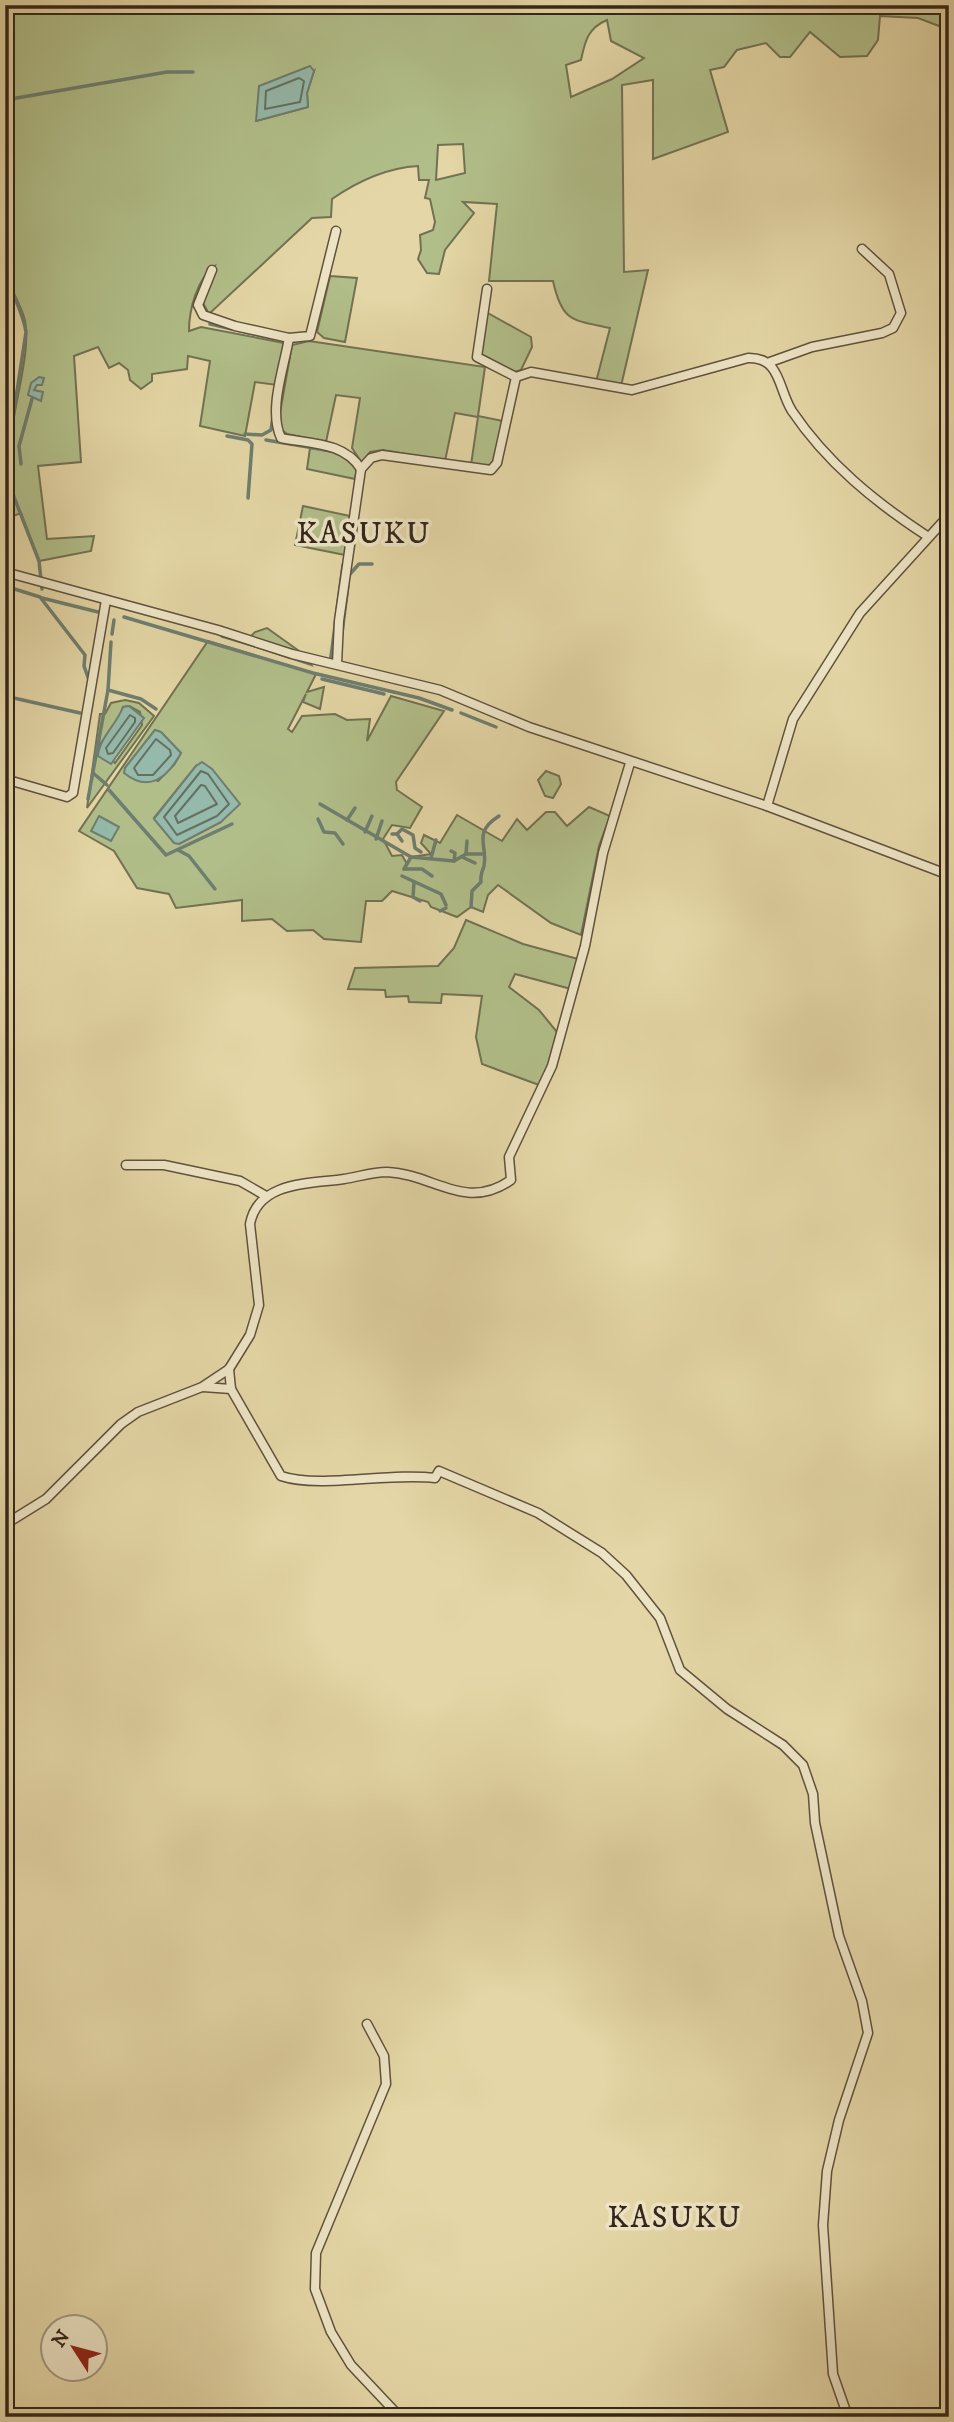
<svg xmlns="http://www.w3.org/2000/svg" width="954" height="2422" viewBox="0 0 954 2422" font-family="'IM FELL DW Pica',serif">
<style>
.green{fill:#b1be89;stroke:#727252;stroke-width:2;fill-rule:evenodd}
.water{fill:#95b9aa;stroke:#6e7e70;stroke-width:2}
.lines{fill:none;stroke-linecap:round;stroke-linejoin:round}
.shore{stroke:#647062;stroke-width:2}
.stream{stroke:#6e7e70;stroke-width:3.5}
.minor-casing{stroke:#60523d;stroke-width:11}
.minor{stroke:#ede4c5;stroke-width:8}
.labels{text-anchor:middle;stroke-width:7;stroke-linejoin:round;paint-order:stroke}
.quarter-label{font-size:30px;letter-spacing:2px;fill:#34261a;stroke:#ede4c5}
</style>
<rect width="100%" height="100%" fill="#e4d6a6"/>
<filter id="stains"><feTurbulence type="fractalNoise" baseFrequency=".00286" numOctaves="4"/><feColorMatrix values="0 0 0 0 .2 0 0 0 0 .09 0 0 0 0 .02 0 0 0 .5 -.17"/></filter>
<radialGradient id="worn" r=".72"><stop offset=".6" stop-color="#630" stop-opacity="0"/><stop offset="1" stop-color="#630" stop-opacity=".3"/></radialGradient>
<g class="green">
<path d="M5,5H949V11L939,26L918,18L880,16L878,40L867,56L840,57L810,32L790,57H780L766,43L737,50L724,67L710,70L728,132L653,159V80L622,85L624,272L648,270L621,386L596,382L610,328C572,320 562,322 553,281H489L497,204L463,202L474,213L445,250L439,274L427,273L418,259L421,250L420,235L433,230L435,222L430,199L425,198L429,180H419L418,166C386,168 358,181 332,199L331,217L312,218L209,314L203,303L215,266C197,278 189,310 189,331L201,327L284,343L277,385L255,382L245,436L200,426L210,361L188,356L187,369L152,374V381L141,389L130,380L128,370L119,363L109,368L98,347L74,356L81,462L38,466L47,539L94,536L91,551L39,561L21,513L5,519V425L13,423C17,394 32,343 24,317C19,301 9,287 5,270ZM607,20L611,41L644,58L612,79L571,97L566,65L581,60C585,41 588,28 607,20ZM314,71L307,93L308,107L256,121ZM463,144L465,173L436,180L438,145Z"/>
<path d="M330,276L357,278L345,342L324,338L317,332Z"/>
<path d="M486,312L531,337L532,347L521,370L514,372L480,355Z"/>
<path d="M309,341L485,367L478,416L503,421L496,460L487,468L471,465L478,417L455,413L445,461L383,450L370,452L362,463L352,448L360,398L336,395L326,442L287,434L281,429L280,413L292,345Z"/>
<path d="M310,448L344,454L357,469L355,479L307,469Z"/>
<path d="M303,506L350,516L345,555L295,545Z"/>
<path d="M267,628L299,651L311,665L244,643L255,632Z"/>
<path d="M208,641L316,674L307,692L324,687L320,709L303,702L306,694L288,729L292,732L302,716L335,714L347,720L370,719L367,741L391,696L444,711L396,782L397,790L422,807L410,828L392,825L383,839L392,856L402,855L407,864L411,857L431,854L421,843L424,835L440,843L457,815L502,841L517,819L527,830L546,812H555L567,826L589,807L610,816L599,846L581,935L551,923L498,885L488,895L483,912L471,907L457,917L431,907L428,902L392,891L382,901H366L361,942L324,939L313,930L287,931L272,919L242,921V900L176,908L169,894L137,888L114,851L79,831ZM155,730L161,732L181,753L174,765L158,781L125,768ZM196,766L221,822L179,844L154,818Z"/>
<path d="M125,700L139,703L154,716L87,808L100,714H105L111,703ZM129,706L140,712L142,725L115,763L99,746L119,718L123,707Z"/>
<path d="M546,771L559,776L561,784L553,798L545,796L538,780Z"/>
<path d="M466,920L523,944L578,959L571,989L515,974L509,987L539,1010L557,1032L549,1065L539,1085L482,1064L476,1037L482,996L442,994L441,1003L409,1002L408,996L386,997L385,990L348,989L355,968L438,966L454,948Z"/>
</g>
<g class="water">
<path d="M310,66L314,71L307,93L308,107L256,121L259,86Z"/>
<path d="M39,377L44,378L42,385H37L34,390L43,392L41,401L28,395L31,383Z"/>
<path d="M129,706L144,718L111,764L98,756C99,738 117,724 123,707Z"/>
<path d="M155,730L161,732L181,753C167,778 149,793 124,773L125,768Z"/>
<path d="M202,762L212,769L240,804L221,822L179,844L174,843L154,819L196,766Z"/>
<path d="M99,816L119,827L111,841L91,831Z"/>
</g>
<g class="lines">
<g class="shore">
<path d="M299,78L304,81L300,102L265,109L266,91Z"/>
<path d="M130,715L135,718V722L113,753L108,754L106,748Z"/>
<path d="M156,739L170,750L171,755L153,775H138L134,768Z"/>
<path d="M201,771L208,774L229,804L217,816L177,835L164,817Z"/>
<path d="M201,785L205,786L217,804L178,823L175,816Z"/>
</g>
<g class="stream">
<path d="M5,100L167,72H193"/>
<path d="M5,270C10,292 23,310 26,332L5,470"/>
<path d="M210,324L280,340"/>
<path d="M245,434L262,435L271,430L273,417"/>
<path d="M227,436L248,440L252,444L248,498"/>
<path d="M266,440L332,451"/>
<path d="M21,464L19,446L32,399"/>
<path d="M5,474L39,561L42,589"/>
<path d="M350,574L359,564H372"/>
<path d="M5,586L40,597L85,655L84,666L90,683"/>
<path d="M42,598L102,613"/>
<path d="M124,617L313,673L419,698L452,710"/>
<path d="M342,633L348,585"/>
<path d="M112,634L114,620"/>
<path d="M222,636L313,663"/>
<path d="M330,664L343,565"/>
<path d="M322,679L384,694"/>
<path d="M108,690L141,699L156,709"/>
<path d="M5,696L80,713"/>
<path d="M461,713L496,727"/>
<path d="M93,773L107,785"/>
<path d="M109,790L166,855L232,824"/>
<path d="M88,799L108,690L111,642"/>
<path d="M320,804L411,857L454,861L466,854H482"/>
<path d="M318,819L324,832L335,833L343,844"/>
<path d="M347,820L355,808"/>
<path d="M365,832L372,816"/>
<path d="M392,834H397L402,841"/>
<path d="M397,834L402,829L413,835L415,848L421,852"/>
<path d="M376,839L382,821"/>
<path d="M178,850L189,856L215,889"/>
<path d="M451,851L455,853L454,861"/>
<path d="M466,854L467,841"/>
<path d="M462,857L475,863"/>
<path d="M431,858L436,840"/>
<path d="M404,869H422L432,876"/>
<path d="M404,869L411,857"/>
<path d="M402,876L441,894L446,905"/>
<path d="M414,882L413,897L420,901"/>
<path d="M471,907L472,891L481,882C480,875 482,872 484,866C488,845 472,833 499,816"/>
<path d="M440,911L446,908"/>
</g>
<g class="minor-casing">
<g id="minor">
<path d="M336,231L310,336L289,338C284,368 268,410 281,438C311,444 344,442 361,469"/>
<path d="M212,270L198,305L203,315L235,326L289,338"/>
<path d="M770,362L812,347L882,333L893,328L901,313L889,274L862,249"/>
<path d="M516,377L531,372L632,390L748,358C781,357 778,389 792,411C827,463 875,502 927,536"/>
<path d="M5,572L218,630L292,654L440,690L529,727L767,806L949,875"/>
<path d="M337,664L339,621L361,469L371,458L382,455L491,470L497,463L516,377L477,357L487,289"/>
<path d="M5,779L67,797L73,793L106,600"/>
<path d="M767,806L793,719L860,613L949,515"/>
<path d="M126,1165H164L240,1181L266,1196"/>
<path d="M229,1369L231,1389L281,1476C320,1489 389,1472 435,1478L439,1471L538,1513L602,1553L626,1575L660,1618L680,1670L727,1709L783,1745L803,1765L813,1794L815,1823L839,1936L862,2001L868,2033L839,2120L827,2171L823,2225L833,2374L848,2417"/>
<path d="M203,1387L231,1389"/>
<path d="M5,1519L9,1522L46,1499L121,1424L138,1412L202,1387L229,1369L250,1335L259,1305L250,1224C258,1181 310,1184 344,1179C358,1177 372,1172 387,1172C434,1174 465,1212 511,1180L509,1157L552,1066L585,946L603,853L630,763"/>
<path d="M367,2024L384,2056L386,2084L316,2253L315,2289L331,2332L351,2365L400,2417"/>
</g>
</g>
<use href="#minor" class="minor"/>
</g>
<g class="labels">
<g class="quarter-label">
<text x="364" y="543">KASUKU</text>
<text x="675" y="2227">KASUKU</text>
</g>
</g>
<rect width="954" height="2422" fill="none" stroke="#e4d6a6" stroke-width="28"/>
<rect x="7" y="7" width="940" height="2408" fill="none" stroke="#34261a" stroke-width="3.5"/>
<rect x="14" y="14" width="926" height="2394" fill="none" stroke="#34261a" stroke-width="2"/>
<g transform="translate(74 2348) rotate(306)"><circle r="33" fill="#ede4c5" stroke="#a39881" stroke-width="2"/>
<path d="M0-5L12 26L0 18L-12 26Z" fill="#8f2418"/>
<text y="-10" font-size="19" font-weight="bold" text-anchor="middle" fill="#34261a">N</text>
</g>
<rect width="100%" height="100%" filter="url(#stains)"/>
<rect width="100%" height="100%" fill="url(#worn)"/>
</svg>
